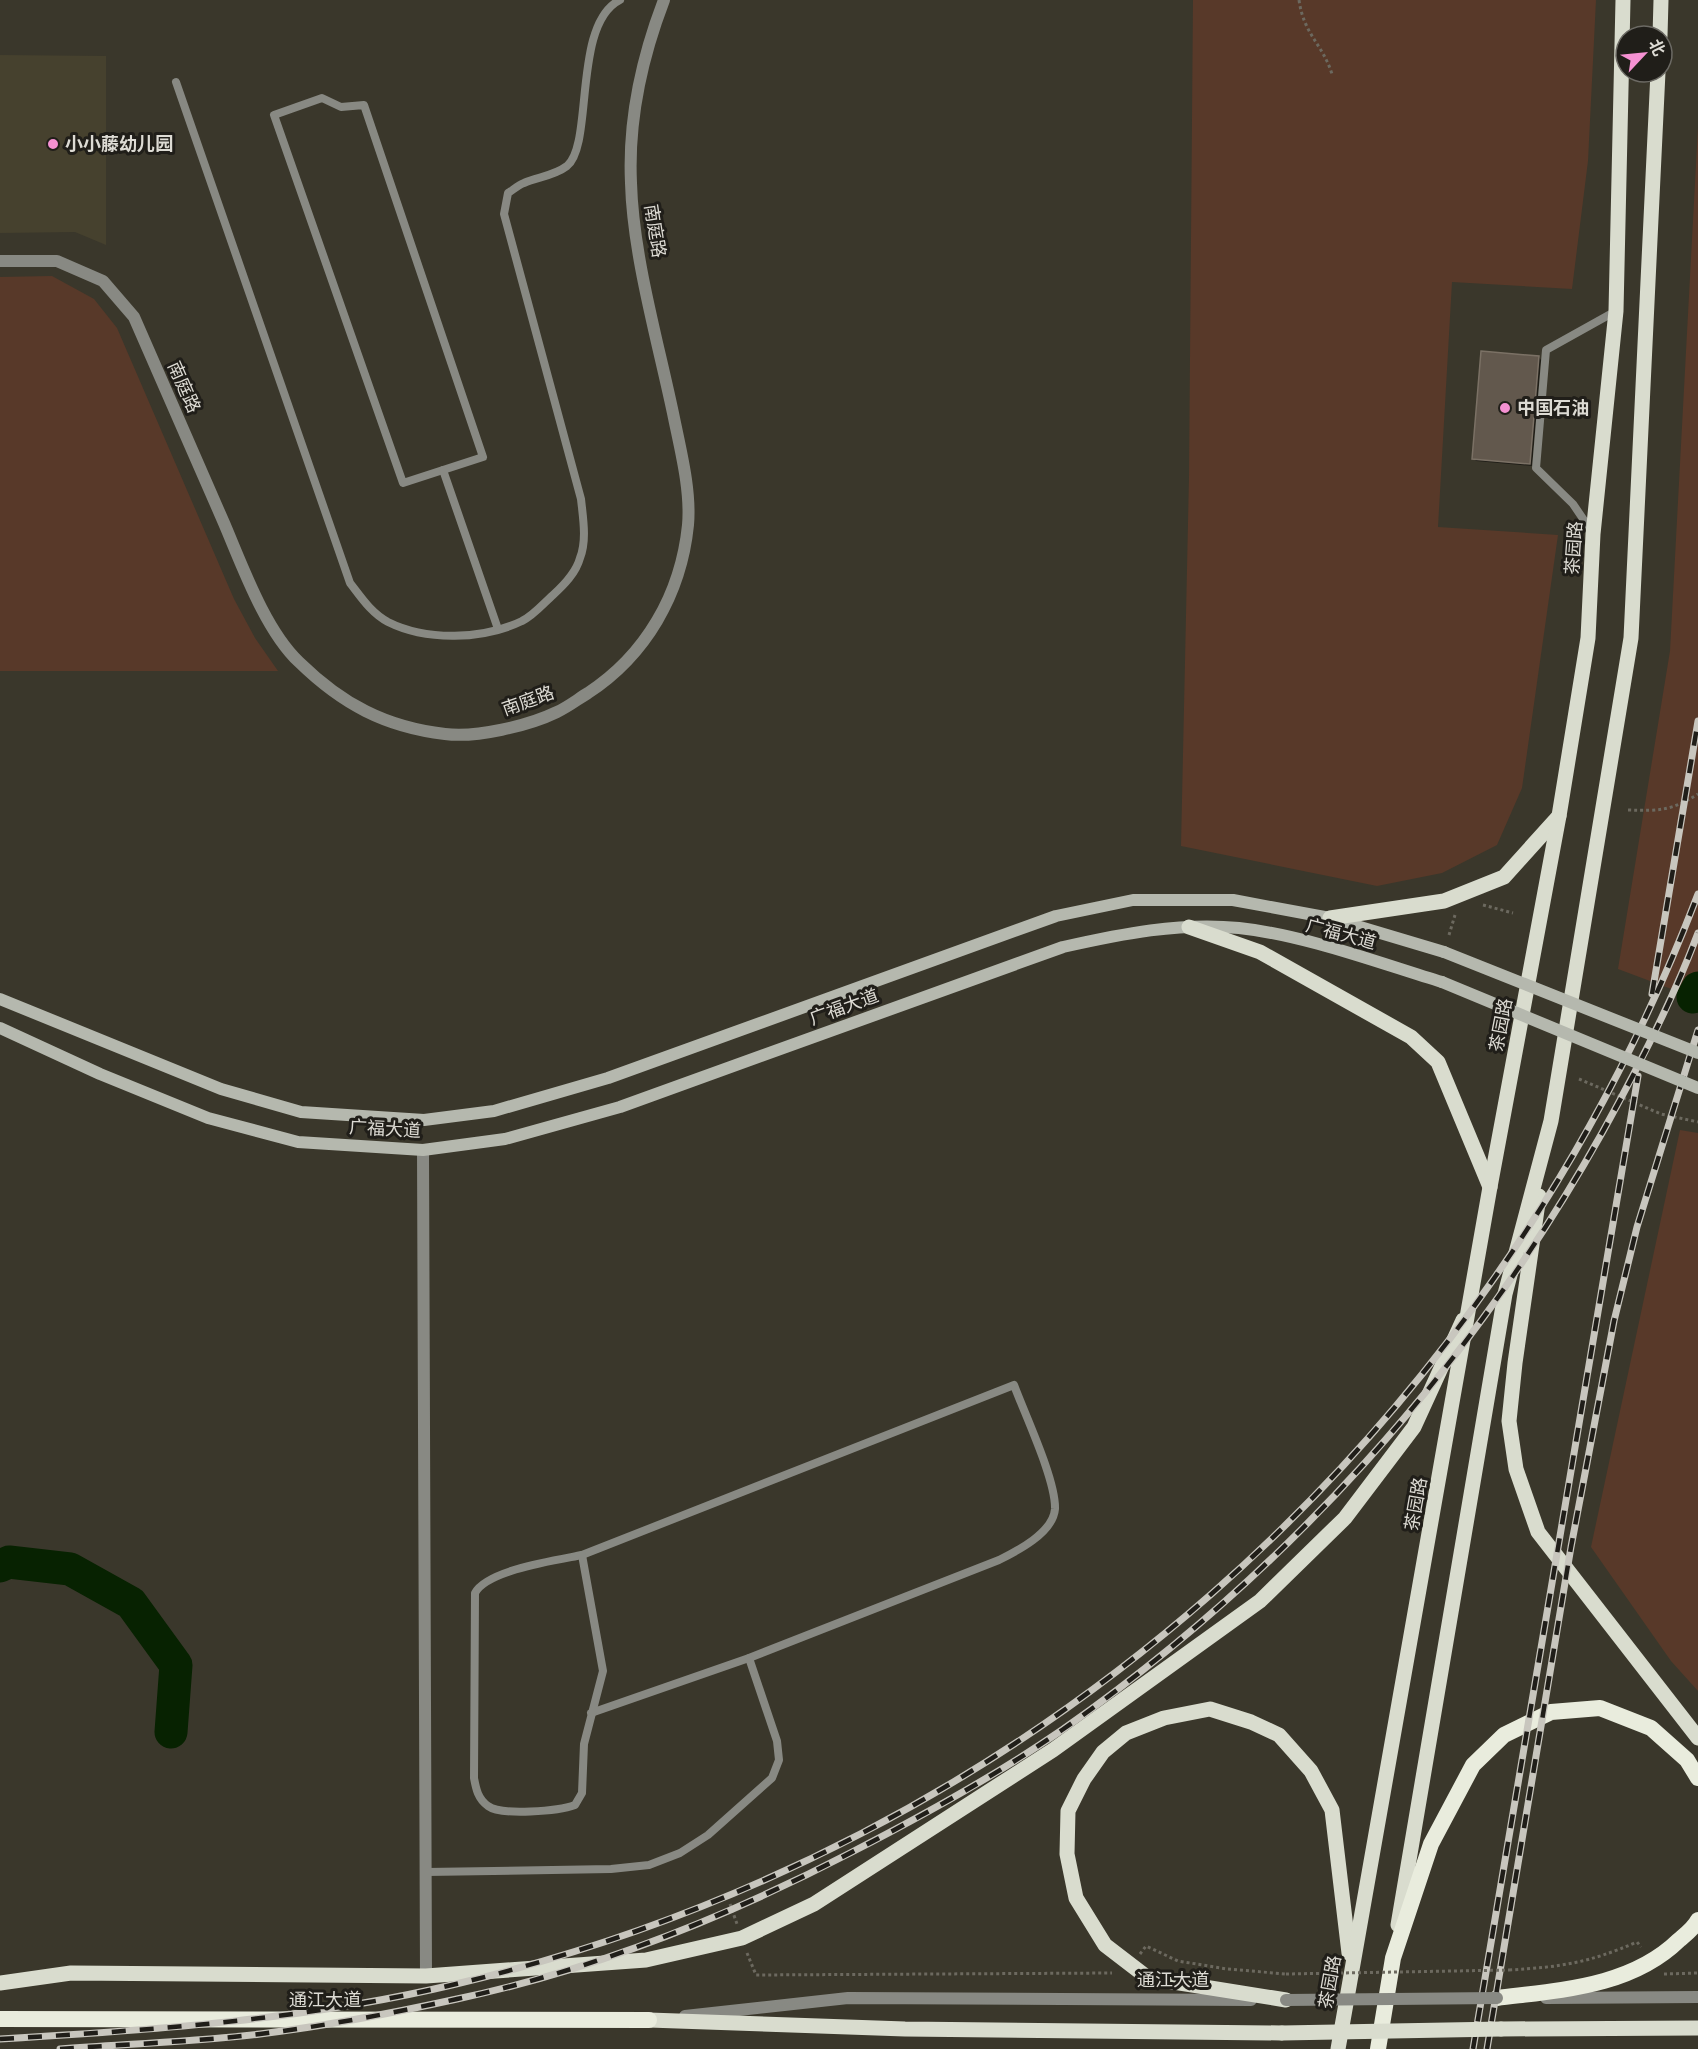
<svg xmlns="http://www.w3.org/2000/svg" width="1698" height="2049" viewBox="0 0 1698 2049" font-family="Georgia,'Noto Sans SC',serif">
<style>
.built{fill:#46412e}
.green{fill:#583929}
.shadow{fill:#0007}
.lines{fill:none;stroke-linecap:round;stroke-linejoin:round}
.river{stroke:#072201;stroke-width:33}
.building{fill:#62584d;stroke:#7b7165;stroke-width:1.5}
.path{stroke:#6c695f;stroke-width:3;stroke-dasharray:3 3;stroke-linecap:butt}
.service{stroke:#888983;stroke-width:8}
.minor{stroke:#888983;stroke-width:12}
.tertiary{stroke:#888983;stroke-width:12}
.secondary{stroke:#b5b8ae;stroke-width:12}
.primary{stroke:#d9dcce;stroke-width:15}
.trunk{stroke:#e9ecdd;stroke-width:16}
.rail-casing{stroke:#c8c6be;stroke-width:7}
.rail{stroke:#201e19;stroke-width:4.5;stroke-dasharray:14;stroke-linecap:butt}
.path-bridge{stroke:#6c695f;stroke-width:3;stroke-dasharray:3 3;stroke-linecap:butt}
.tertiary-bridge{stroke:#888983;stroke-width:12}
.secondary-bridge{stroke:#b5b8ae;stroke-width:12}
.primary-bridge{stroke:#d9dcce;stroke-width:15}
.poi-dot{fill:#f591d2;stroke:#201e19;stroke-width:2}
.labels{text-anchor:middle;stroke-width:6;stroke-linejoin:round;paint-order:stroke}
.poi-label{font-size:18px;font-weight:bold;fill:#dddbd4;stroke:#201e19;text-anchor:start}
.street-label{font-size:18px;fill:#dddbd4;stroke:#201e19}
</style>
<rect width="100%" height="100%" fill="#3a372b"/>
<path class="built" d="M0,55L106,56V245L75,232L0,233Z"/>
<g class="green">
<path d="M1193,0H1596L1588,161L1572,289L1452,282L1438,527L1558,535L1522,788L1497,845L1442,873L1377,886L1181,846L1189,477Z"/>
<path d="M1698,127V999L1618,969L1670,651Z"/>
<path d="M52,276L94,299L117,328L234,599L255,638L278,671H0V277Z"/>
<path d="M1680,1130L1698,1133V1691L1671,1661L1591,1547Z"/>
</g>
<path class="shadow" d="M1539,357L1541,360L1532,466L1476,461L1474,459Z"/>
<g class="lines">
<g class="river">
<path d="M1693,997L1698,988"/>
<path d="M0,1566L9,1562L70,1569L131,1603L176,1665L171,1732"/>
</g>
</g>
<path class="building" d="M1481,351L1539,356L1530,464L1472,459Z"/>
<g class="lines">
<g class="path">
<path d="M1299,0C1304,35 1322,43 1332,74"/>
<path d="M1628,810C1659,811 1671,811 1698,794"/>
<path d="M1483,905L1513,913"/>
<path d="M1449,935L1455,915"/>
<path d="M1579,1079L1661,1114L1698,1122"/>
<path d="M730,1904L737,1924"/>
<path d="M747,1953L756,1975L1112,1973"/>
<path d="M1140,1954L1146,1946L1178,1961L1227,1969L1286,1974"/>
<path d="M1509,1970C1561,1967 1588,1963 1637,1942L1641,1947"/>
<path d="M1664,1974L1698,1973"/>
</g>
<g class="service">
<path d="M176,82L350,583C361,597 371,613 388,622C426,641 483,640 522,621C533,616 544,603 553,595C564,585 576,573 580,558C587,540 583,518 581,499L504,214L508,193C513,190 518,185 524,183C537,177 554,176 567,166C594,144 572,24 620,0"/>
<path d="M322,98L341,107L364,105L483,457L403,483L274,115Z"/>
<path d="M443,470L498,629"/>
<path d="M1592,532L1573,504L1536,468L1546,350L1616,311"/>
<path d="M582,1555L1014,1385C1025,1415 1056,1480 1055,1509C1053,1533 1017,1551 999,1560L749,1658L591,1713"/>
<path d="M582,1555L603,1671L584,1744L582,1793L575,1805C559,1811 501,1816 488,1806C478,1799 476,1789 474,1778L475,1593C487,1570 557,1560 582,1555Z"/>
<path d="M426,1872L611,1869L649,1865L680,1853L708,1835L772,1778L779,1760L777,1741L749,1658"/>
</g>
<path class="minor" d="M423,1150L426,1976"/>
<g class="tertiary">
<path d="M0,261H57L103,281L134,317C164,386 194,454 224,523C242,565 265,630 299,662C342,704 385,727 445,734C476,738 528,726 557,712C568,707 578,699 588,693C646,655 681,594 688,525C691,491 681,452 674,418C659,345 633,257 631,183C628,119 641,60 664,0"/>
<path d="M1546,1998L1698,1997"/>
<path d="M685,2016L848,1998L1251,2000"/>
</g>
<g class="secondary">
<path d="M0,999L221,1089L301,1112L424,1120L494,1111L608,1078L1056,916L1133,900H1233L1330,918L1444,952"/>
<path d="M0,1028L100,1074L208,1118L298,1142L423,1150L505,1139L620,1107L1063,947C1121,934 1180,922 1239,928C1305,935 1379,963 1442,982"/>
</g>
<g class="primary">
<path d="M1660,36L1661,0"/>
<path d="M1330,918L1444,901L1504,877L1559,816"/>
<path d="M1189,927L1260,952L1411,1037L1438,1062L1490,1187"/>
<path d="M1539,1196L1515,1363L1509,1421L1516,1469L1538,1532L1698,1738"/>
<path d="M1398,1925L1505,1294L1551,1121L1631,638L1658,72"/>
<path d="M0,1983L71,1973L426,1976L646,1960L742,1938L814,1904L1053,1750L1260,1601L1345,1518L1414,1427L1463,1320"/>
<path d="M1286,2000L1148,1978L1105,1945L1076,1898L1067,1854L1068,1811L1084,1779L1103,1752L1126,1733L1164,1718L1210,1709L1251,1722L1279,1735L1311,1771L1332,1810L1349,1953"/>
<path d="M649,2020L905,2029L1282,2033"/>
<path d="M1501,2029L1698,2028"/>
<path d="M1338,2049L1490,1187L1559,816L1588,638L1593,534L1616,311L1623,0"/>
</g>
<g class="trunk">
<path d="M1497,1998C1560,1990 1631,1987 1679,1940C1686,1934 1694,1928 1698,1920"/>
<path d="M0,2019L649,2020"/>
<path d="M1378,2049L1393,1958L1431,1844L1473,1765L1504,1735L1551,1712L1600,1708L1651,1728L1687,1760L1698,1778"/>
</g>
<g class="rail-casing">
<g id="rail">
<path d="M1652,994L1698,721"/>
<path d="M0,2039C153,2030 306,2020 456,1984C1026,1849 1489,1440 1698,894"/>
<path d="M60,2049C126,2044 194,2042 260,2034C325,2026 393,2013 457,1999C593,1970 729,1916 852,1852C924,1815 995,1776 1062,1730C1284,1575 1470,1369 1602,1133C1638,1068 1672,1002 1698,933"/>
<path d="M1473,2049L1638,1076"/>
<path d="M1487,2049L1571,1547L1614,1321L1637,1227L1698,1030"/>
</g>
</g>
<use href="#rail" class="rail"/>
<path class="path-bridge" d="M1286,1974L1509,1970"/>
<path class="tertiary-bridge" d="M1286,2000L1497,1998"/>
<g class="secondary-bridge">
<path d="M1444,952L1698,1053"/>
<path d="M1442,982L1698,1088"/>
</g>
<path class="primary-bridge" d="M1282,2033L1501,2029"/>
</g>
<g class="poi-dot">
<circle cx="53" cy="144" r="6"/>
<circle cx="1505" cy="408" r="6"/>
</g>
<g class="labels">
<g class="poi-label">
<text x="65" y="150">小小藤幼儿园</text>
<text x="1517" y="414">中国石油</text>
</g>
<g class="street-label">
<text transform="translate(655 231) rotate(81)" y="6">南庭路</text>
<text transform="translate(184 387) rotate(66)" y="6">南庭路</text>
<text transform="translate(1574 548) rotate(-86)" y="6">茶园路</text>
<text transform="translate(528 701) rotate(-20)" y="6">南庭路</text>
<text transform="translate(1341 934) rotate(15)" y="6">广福大道</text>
<text transform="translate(844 1007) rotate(-20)" y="6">广福大道</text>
<text transform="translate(1501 1025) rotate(-79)" y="6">茶园路</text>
<text transform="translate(385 1129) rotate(3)" y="6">广福大道</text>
<text transform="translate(1416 1504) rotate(-80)" y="6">茶园路</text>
<text x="1173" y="1986">通江大道</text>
<text transform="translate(1330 1982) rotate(-80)" y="6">茶园路</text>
<text x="325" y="2006">通江大道</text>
</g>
</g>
<g transform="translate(1644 54) rotate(64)"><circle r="28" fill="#201e19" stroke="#6c6a64" stroke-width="1.5"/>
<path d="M0-4.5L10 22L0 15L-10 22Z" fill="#f591d2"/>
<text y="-9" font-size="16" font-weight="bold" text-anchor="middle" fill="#dddbd4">北</text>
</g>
</svg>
